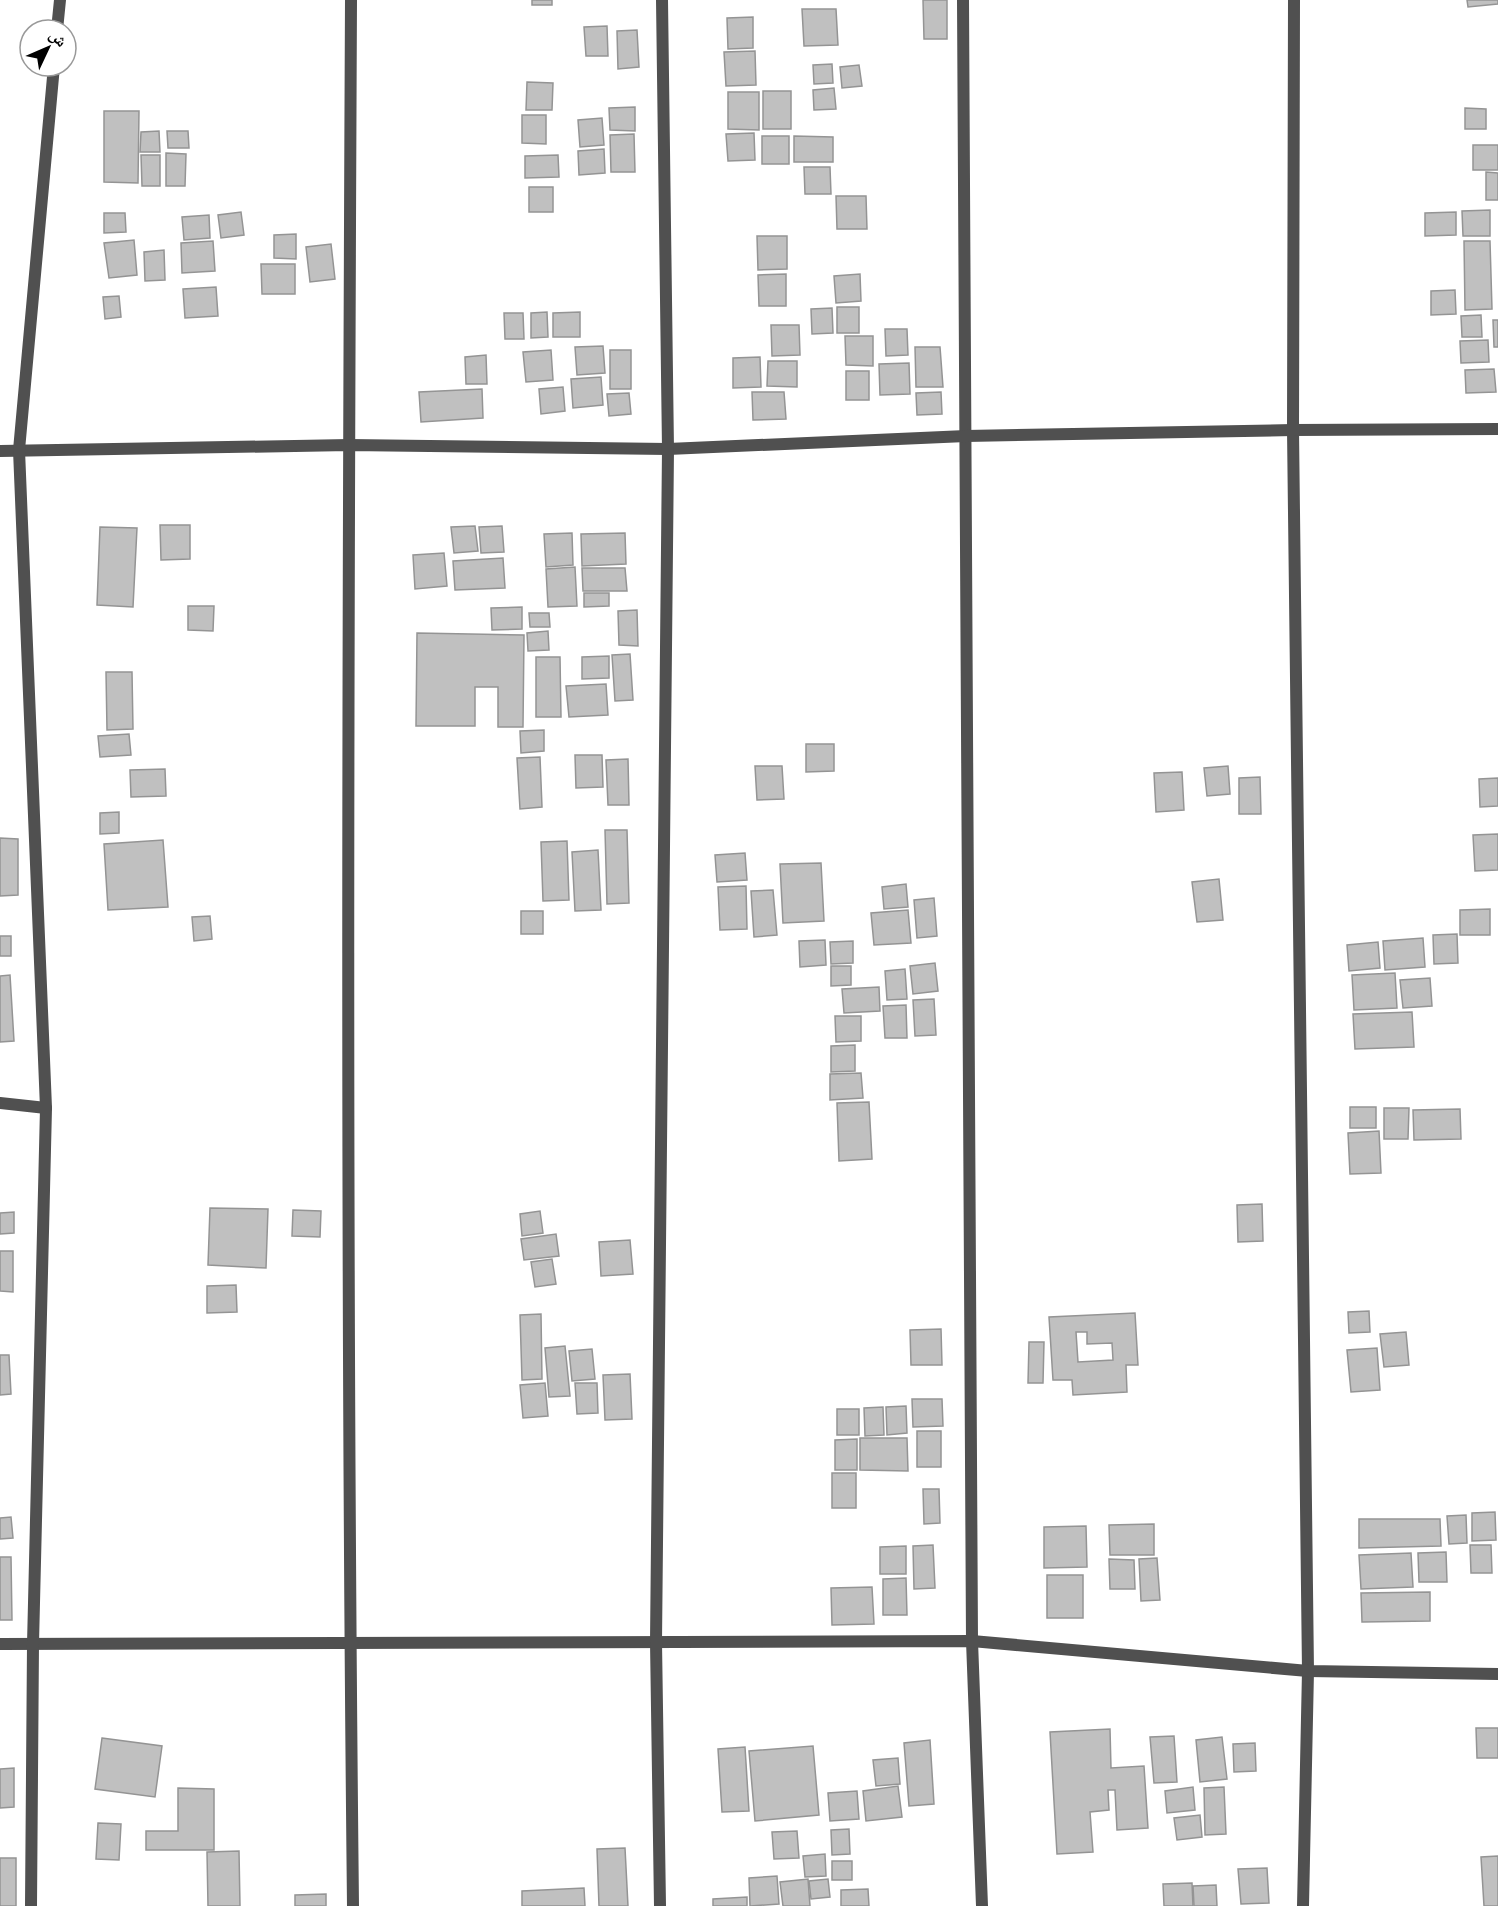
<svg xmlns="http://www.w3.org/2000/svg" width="1498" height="1906" viewBox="0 0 1498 1906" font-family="'Open Sans','Noto Naskh Arabic',sans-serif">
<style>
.building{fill:#c0c0c0;stroke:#949494;stroke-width:1.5;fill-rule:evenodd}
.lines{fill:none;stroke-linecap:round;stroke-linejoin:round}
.street{stroke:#505050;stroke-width:12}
</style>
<rect width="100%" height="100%" fill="#fff"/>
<g class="building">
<rect x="532" y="0" width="20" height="5"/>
<path d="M923,0H947V39H924Z"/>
<path d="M1467,0H1498V4L1468,7Z"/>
<path d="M802,9H836L838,45L804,46Z"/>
<path d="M753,17V48L728,49L727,18Z"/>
<path d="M607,26L608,56H586L584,27Z"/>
<path d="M637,30L639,67L618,69L617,31Z"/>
<path d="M755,51L756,85L726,86L724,52Z"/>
<path d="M832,64L833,83L814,84L813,65Z"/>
<path d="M859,65L862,86L842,88L840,67Z"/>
<path d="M527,82L553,83L552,110H526Z"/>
<path d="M834,88L836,109L814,110L813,90Z"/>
<rect x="763" y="91" width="28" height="38"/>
<path d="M728,92H759V130L728,129Z"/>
<path d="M635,107V131L610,130L609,108Z"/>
<path d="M1465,108L1486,109V129H1465Z"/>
<path d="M104,111H139L138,183L104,182Z"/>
<path d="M522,115H546V144L522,143Z"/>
<path d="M602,118L604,145L580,147L578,120Z"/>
<path d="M159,131L160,152H140L141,132Z"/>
<path d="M167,131H188L189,148H168Z"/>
<path d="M754,133L755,160L728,161L726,134Z"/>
<path d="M634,134L635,172H611L610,135Z"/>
<rect x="762" y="136" width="27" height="28"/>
<path d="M794,136L833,137V162H794Z"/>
<rect x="1473" y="145" width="25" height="25"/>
<path d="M604,149L605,173L579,175L578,151Z"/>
<path d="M166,153L186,154L185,186H166Z"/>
<path d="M141,155H160V186H142Z"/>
<path d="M558,155L559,177L525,178V156Z"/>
<path d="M804,167H830L831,194H805Z"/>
<path d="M1486,172L1498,173V200H1486Z"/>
<rect x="529" y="187" width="24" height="25"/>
<path d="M836,196H866L867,229H837Z"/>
<path d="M1490,210V236H1463L1462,211Z"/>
<path d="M241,212L244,235L221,238L218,215Z"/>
<path d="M1456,212V235L1425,236V213Z"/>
<path d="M104,213H125L126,232L104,233Z"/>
<path d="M209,215L210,238L184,240L182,217Z"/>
<path d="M296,234V259L274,258V235Z"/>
<path d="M757,236H787V269L758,270Z"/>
<path d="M134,240L137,275L109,278L104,243Z"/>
<path d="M213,241L215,271L182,273L181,243Z"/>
<path d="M1464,241H1490L1492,309L1465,310Z"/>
<path d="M331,244L335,279L310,282L306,247Z"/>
<path d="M164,250L165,280L145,281L144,252Z"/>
<path d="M261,264H295V294H262Z"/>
<path d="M786,274V306H759L758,275Z"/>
<path d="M860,274L861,301L836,303L834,276Z"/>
<path d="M216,287L218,316L185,318L183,289Z"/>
<path d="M1455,290L1456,314L1431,315V291Z"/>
<path d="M119,296L121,317L105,319L103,297Z"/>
<rect x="837" y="307" width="22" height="26"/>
<path d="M832,308L833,333L812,334L811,309Z"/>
<path d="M547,312L548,337L531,338V313Z"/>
<path d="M580,312V337H553V313Z"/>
<path d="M504,313H523L524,339H505Z"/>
<path d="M1481,315L1482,337H1462L1461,316Z"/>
<path d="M1493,320H1498V347H1494Z"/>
<path d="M771,325H799L800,355L772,356Z"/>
<path d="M885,329H907L908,355L886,356Z"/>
<path d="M845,336H873V366L846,365Z"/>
<path d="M1488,340L1489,362L1461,363L1460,341Z"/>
<path d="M603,346L605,373L577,375L575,347Z"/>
<path d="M915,347H940L943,387H916Z"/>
<path d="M551,350L553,380L526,382L523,352Z"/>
<rect x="610" y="350" width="21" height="39"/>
<path d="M486,355L487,384H466L465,357Z"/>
<path d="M760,357L761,387L733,388V358Z"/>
<path d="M768,361H797V387L767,386Z"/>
<path d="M909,363L910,394L880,395L879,364Z"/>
<path d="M1494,369L1496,392L1466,393L1465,370Z"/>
<rect x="846" y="371" width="23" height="29"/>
<path d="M601,377L603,405L573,408L571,379Z"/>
<path d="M563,387L565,411L541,414L539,389Z"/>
<path d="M482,389L483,418L421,422L419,392Z"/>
<path d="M752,392H784L786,419L753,420Z"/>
<path d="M941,392L942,414L917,415L916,393Z"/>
<path d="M629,393L631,414L609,416L607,394Z"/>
<path d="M160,525H190V559L161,560Z"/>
<path d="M475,526L478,551L454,553L451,527Z"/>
<path d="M502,526L504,552L481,553L479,527Z"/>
<path d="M100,527L137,528L133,607L97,605Z"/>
<path d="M572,533L573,565L546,567L544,534Z"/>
<path d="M625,533L626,564L582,566L581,534Z"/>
<path d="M444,553L447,586L415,589L413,555Z"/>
<path d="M503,558L505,588L455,590L453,561Z"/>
<path d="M575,567L577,606L548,607L546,569Z"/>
<path d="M582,568H625L627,591H583Z"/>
<path d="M584,593H609V606L584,607Z"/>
<path d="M188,606H214L213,631L188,630Z"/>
<path d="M522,607V629L492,630L491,608Z"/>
<path d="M637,610L638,646L619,645L618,611Z"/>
<path d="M529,613H549L550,627H530Z"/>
<path d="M548,631L549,650L528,651L527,633Z"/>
<path d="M417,633L524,635L523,727H498V687H475V726H416Z"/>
<path d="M630,654L633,700L615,701L612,655Z"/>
<path d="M609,656V678L582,679V657Z"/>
<path d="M536,657H560L561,717H536Z"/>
<path d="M106,672H132L133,729L107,730Z"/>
<path d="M606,684L608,715L569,717L566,686Z"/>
<path d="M544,730V751L521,753L520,731Z"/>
<path d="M129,734L131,755L100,757L98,736Z"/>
<path d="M806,744H834V771L806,772Z"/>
<path d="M575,755H602L603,787L576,788Z"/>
<path d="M540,757L542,807L520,809L517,758Z"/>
<path d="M628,759L629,805H608L606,760Z"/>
<path d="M755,766H782L784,799L757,800Z"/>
<path d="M1228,766L1230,794L1207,796L1204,768Z"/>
<path d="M165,769L166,796L131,797L130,770Z"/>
<path d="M1182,772L1184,810L1156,812L1154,773Z"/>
<path d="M1260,777L1261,814H1239V778Z"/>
<path d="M1498,778V806L1480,807L1479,779Z"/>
<path d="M119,812V833L100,834V813Z"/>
<path d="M605,830H627L629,903L607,904Z"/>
<path d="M1498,834V870L1475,871L1473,835Z"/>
<path d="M0,838L18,839V895L0,896Z"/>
<path d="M163,840L168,907L108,910L104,844Z"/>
<path d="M567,841L569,900L543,901L541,842Z"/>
<path d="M598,850L601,910L575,911L572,852Z"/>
<path d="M745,853L747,880L717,882L715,855Z"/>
<path d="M821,863L824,921L783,923L780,864Z"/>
<path d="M1219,879L1223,920L1197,922L1192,882Z"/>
<path d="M906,884L908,907L884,909L882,887Z"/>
<path d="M746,886L747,929L720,930L718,887Z"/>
<path d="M773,890L777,935L754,937L751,891Z"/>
<path d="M934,898L937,936L917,938L914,900Z"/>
<path d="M1490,909V935H1460V910Z"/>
<path d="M908,910L911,943L874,945L871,913Z"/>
<rect x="521" y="911" width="22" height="23"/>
<path d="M210,916L212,939L194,941L192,917Z"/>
<path d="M1457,934L1458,963L1434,964L1433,935Z"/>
<rect x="0" y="936" width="11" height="20"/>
<path d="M1423,938L1425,967L1385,970L1383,941Z"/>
<path d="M825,940L826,965L800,967L799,941Z"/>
<path d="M853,941V963L831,964L830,942Z"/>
<path d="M1378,942L1380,968L1349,971L1347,945Z"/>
<path d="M935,963L938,991L913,994L910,966Z"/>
<path d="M831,966H851V985L831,986Z"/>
<path d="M905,969L907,999L887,1000L885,971Z"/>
<path d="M1395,973L1397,1008L1354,1010L1352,975Z"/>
<path d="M10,975L14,1041L0,1042V976Z"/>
<path d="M1430,978L1432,1006L1403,1008L1400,980Z"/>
<path d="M879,987L880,1011L844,1013L842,989Z"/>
<path d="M934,999L936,1035L915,1036L913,1000Z"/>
<path d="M906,1005L907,1038H885L883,1006Z"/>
<path d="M1412,1012L1414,1047L1355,1049L1353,1014Z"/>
<path d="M835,1016H861V1041L836,1042Z"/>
<path d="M855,1045V1071L831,1072V1046Z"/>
<path d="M861,1073L863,1098L830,1100V1074Z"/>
<path d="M869,1102L872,1159L839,1161L837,1103Z"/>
<rect x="1350" y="1107" width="26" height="21"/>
<path d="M1384,1108H1409L1408,1139H1384Z"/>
<path d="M1460,1109L1461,1139L1414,1140L1413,1110Z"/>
<path d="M1379,1131L1381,1173L1350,1174L1348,1133Z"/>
<path d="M1262,1204L1263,1241L1238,1242L1237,1205Z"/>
<path d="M210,1208L268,1209L266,1268L208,1265Z"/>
<path d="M293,1210L321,1211L320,1237L292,1236Z"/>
<path d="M540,1211L543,1233L522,1236L520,1214Z"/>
<path d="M14,1212V1233L0,1234V1213Z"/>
<path d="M556,1234L559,1256L524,1260L521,1239Z"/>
<path d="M630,1240L633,1274L601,1276L599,1242Z"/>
<path d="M0,1251H13V1292L0,1291Z"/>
<path d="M552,1259L556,1284L535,1287L531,1262Z"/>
<path d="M236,1285L237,1312L207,1313V1286Z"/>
<path d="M1369,1311L1370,1332L1349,1333L1348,1312Z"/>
<path d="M1135,1313L1138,1365H1126L1127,1392L1073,1395L1072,1380H1053L1049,1317ZM1076,1332H1087V1344L1112,1343L1113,1360L1078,1362Z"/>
<path d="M541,1314L542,1379L522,1380L520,1315Z"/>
<path d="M941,1329L942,1365H911L910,1330Z"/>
<path d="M1406,1332L1409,1365L1384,1367L1380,1334Z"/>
<path d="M1029,1342H1044L1043,1383H1028Z"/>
<path d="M565,1346L570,1396L549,1397L545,1348Z"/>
<path d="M1377,1348L1380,1390L1351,1392L1347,1350Z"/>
<path d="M592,1349L595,1379L572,1381L569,1351Z"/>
<path d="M0,1355H9L11,1394L0,1395Z"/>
<path d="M630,1374L632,1419L605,1420L603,1375Z"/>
<path d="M545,1383L548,1416L523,1418L520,1385Z"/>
<path d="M575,1383H597L598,1413L577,1414Z"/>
<path d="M912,1399H942L943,1426L913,1427Z"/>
<path d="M906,1406L907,1433L887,1435L886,1407Z"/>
<path d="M883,1407L884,1435L865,1436L864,1408Z"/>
<rect x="837" y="1409" width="22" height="26"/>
<rect x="917" y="1431" width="24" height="36"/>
<path d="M860,1438H907L908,1471L860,1470Z"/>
<path d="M857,1439V1470H835V1440Z"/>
<rect x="832" y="1473" width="24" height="35"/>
<path d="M923,1489H939L940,1523L924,1524Z"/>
<path d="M1495,1512L1496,1540L1472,1541V1513Z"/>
<path d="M1466,1515L1467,1543L1449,1544L1447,1516Z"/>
<path d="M11,1517L13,1538L0,1539V1518Z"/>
<path d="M1359,1519H1440L1441,1546L1359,1548Z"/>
<path d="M1154,1524V1555H1110L1109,1525Z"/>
<path d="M1086,1526L1087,1567L1044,1568V1527Z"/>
<path d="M933,1545L935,1588L914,1589L913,1546Z"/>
<path d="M1470,1545H1491L1492,1573H1471Z"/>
<path d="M906,1546V1574H880V1547Z"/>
<path d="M1446,1552L1447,1582H1419L1418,1553Z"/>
<path d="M1411,1553L1413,1587L1361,1589L1359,1555Z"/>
<path d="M0,1557H11L12,1620H0Z"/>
<path d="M1157,1558L1160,1600L1141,1601L1139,1559Z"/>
<path d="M1109,1559L1134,1560L1135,1589H1110Z"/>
<rect x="1047" y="1575" width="36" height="43"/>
<path d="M906,1578L907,1615H883V1579Z"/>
<path d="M872,1587L874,1624L832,1625L831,1588Z"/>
<path d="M1430,1592V1621L1362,1622L1361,1593Z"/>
<path d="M1476,1728H1498V1758H1477Z"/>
<path d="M1110,1729L1111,1768L1144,1766L1148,1828L1117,1830L1115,1790H1108L1109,1810L1090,1812L1093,1852L1057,1854L1050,1732Z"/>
<path d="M1174,1736L1177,1782L1154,1783L1150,1737Z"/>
<path d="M1222,1737L1227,1779L1200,1782L1196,1740Z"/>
<path d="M102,1738L162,1746L155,1797L95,1789Z"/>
<path d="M930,1740L934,1804L909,1806L904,1743Z"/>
<path d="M1255,1743L1256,1771L1234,1772L1233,1744Z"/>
<path d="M813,1746L819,1815L755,1821L749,1751Z"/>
<path d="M745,1747L749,1811L722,1812L718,1749Z"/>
<path d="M898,1758L900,1784L876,1786L873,1760Z"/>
<path d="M14,1768V1807L0,1808V1769Z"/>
<path d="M898,1786L902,1817L866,1821L863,1791Z"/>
<path d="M1193,1787L1195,1810L1167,1813L1165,1791Z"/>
<path d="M1224,1787L1226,1834L1205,1835L1204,1788Z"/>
<path d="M178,1788L214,1789V1850H146V1831H178Z"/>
<path d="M857,1791L859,1819L830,1821L828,1793Z"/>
<path d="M1200,1815L1202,1837L1177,1840L1174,1818Z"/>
<path d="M98,1823L121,1824L119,1860L96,1859Z"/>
<path d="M849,1829L850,1854L832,1855L831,1830Z"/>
<path d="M797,1831L799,1858L774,1859L772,1832Z"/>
<path d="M625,1848L628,1906H599L597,1849Z"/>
<path d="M239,1851L240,1906H208L207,1852Z"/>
<path d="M825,1854L826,1876L805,1877L803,1856Z"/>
<path d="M1498,1856V1906H1484L1481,1857Z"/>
<rect x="0" y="1858" width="16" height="48"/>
<rect x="832" y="1861" width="20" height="19"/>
<path d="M1267,1868L1269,1903L1241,1904L1238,1869Z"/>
<path d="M777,1876L779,1904L750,1906L749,1878Z"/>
<path d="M808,1879L810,1906H783L780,1882Z"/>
<path d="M828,1879L830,1897L811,1899L809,1881Z"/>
<path d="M1192,1883L1193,1906H1164L1163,1884Z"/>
<path d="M1216,1885L1217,1906H1194L1193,1886Z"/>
<path d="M584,1888L585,1906H522V1891Z"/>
<path d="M868,1889L869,1906H841V1890Z"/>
<path d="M326,1894V1906H295V1895Z"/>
<path d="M747,1897V1906H713V1899Z"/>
</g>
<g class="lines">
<g class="street">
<path d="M351,0C348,635 346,1271 353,1906"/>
<path d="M963,0L972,1641L982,1906"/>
<path d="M1294,0L1293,430L1308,1671L1303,1906"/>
<path d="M57,30L60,0"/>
<path d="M0,451L349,445L668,449L966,436L1293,430L1498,429"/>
<path d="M0,1103L46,1108"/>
<path d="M0,1644L972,1641L1308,1671L1498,1674"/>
<path d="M31,1906L33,1644L46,1108L19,450L54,66"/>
<path d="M660,1906L656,1642L668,449L662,0"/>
</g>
</g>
<g transform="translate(48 48) rotate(46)"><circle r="28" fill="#ffffff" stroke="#999999" stroke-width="1.5"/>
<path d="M0-4.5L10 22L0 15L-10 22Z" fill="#000000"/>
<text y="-9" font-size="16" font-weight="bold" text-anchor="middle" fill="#000000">ش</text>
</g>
</svg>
